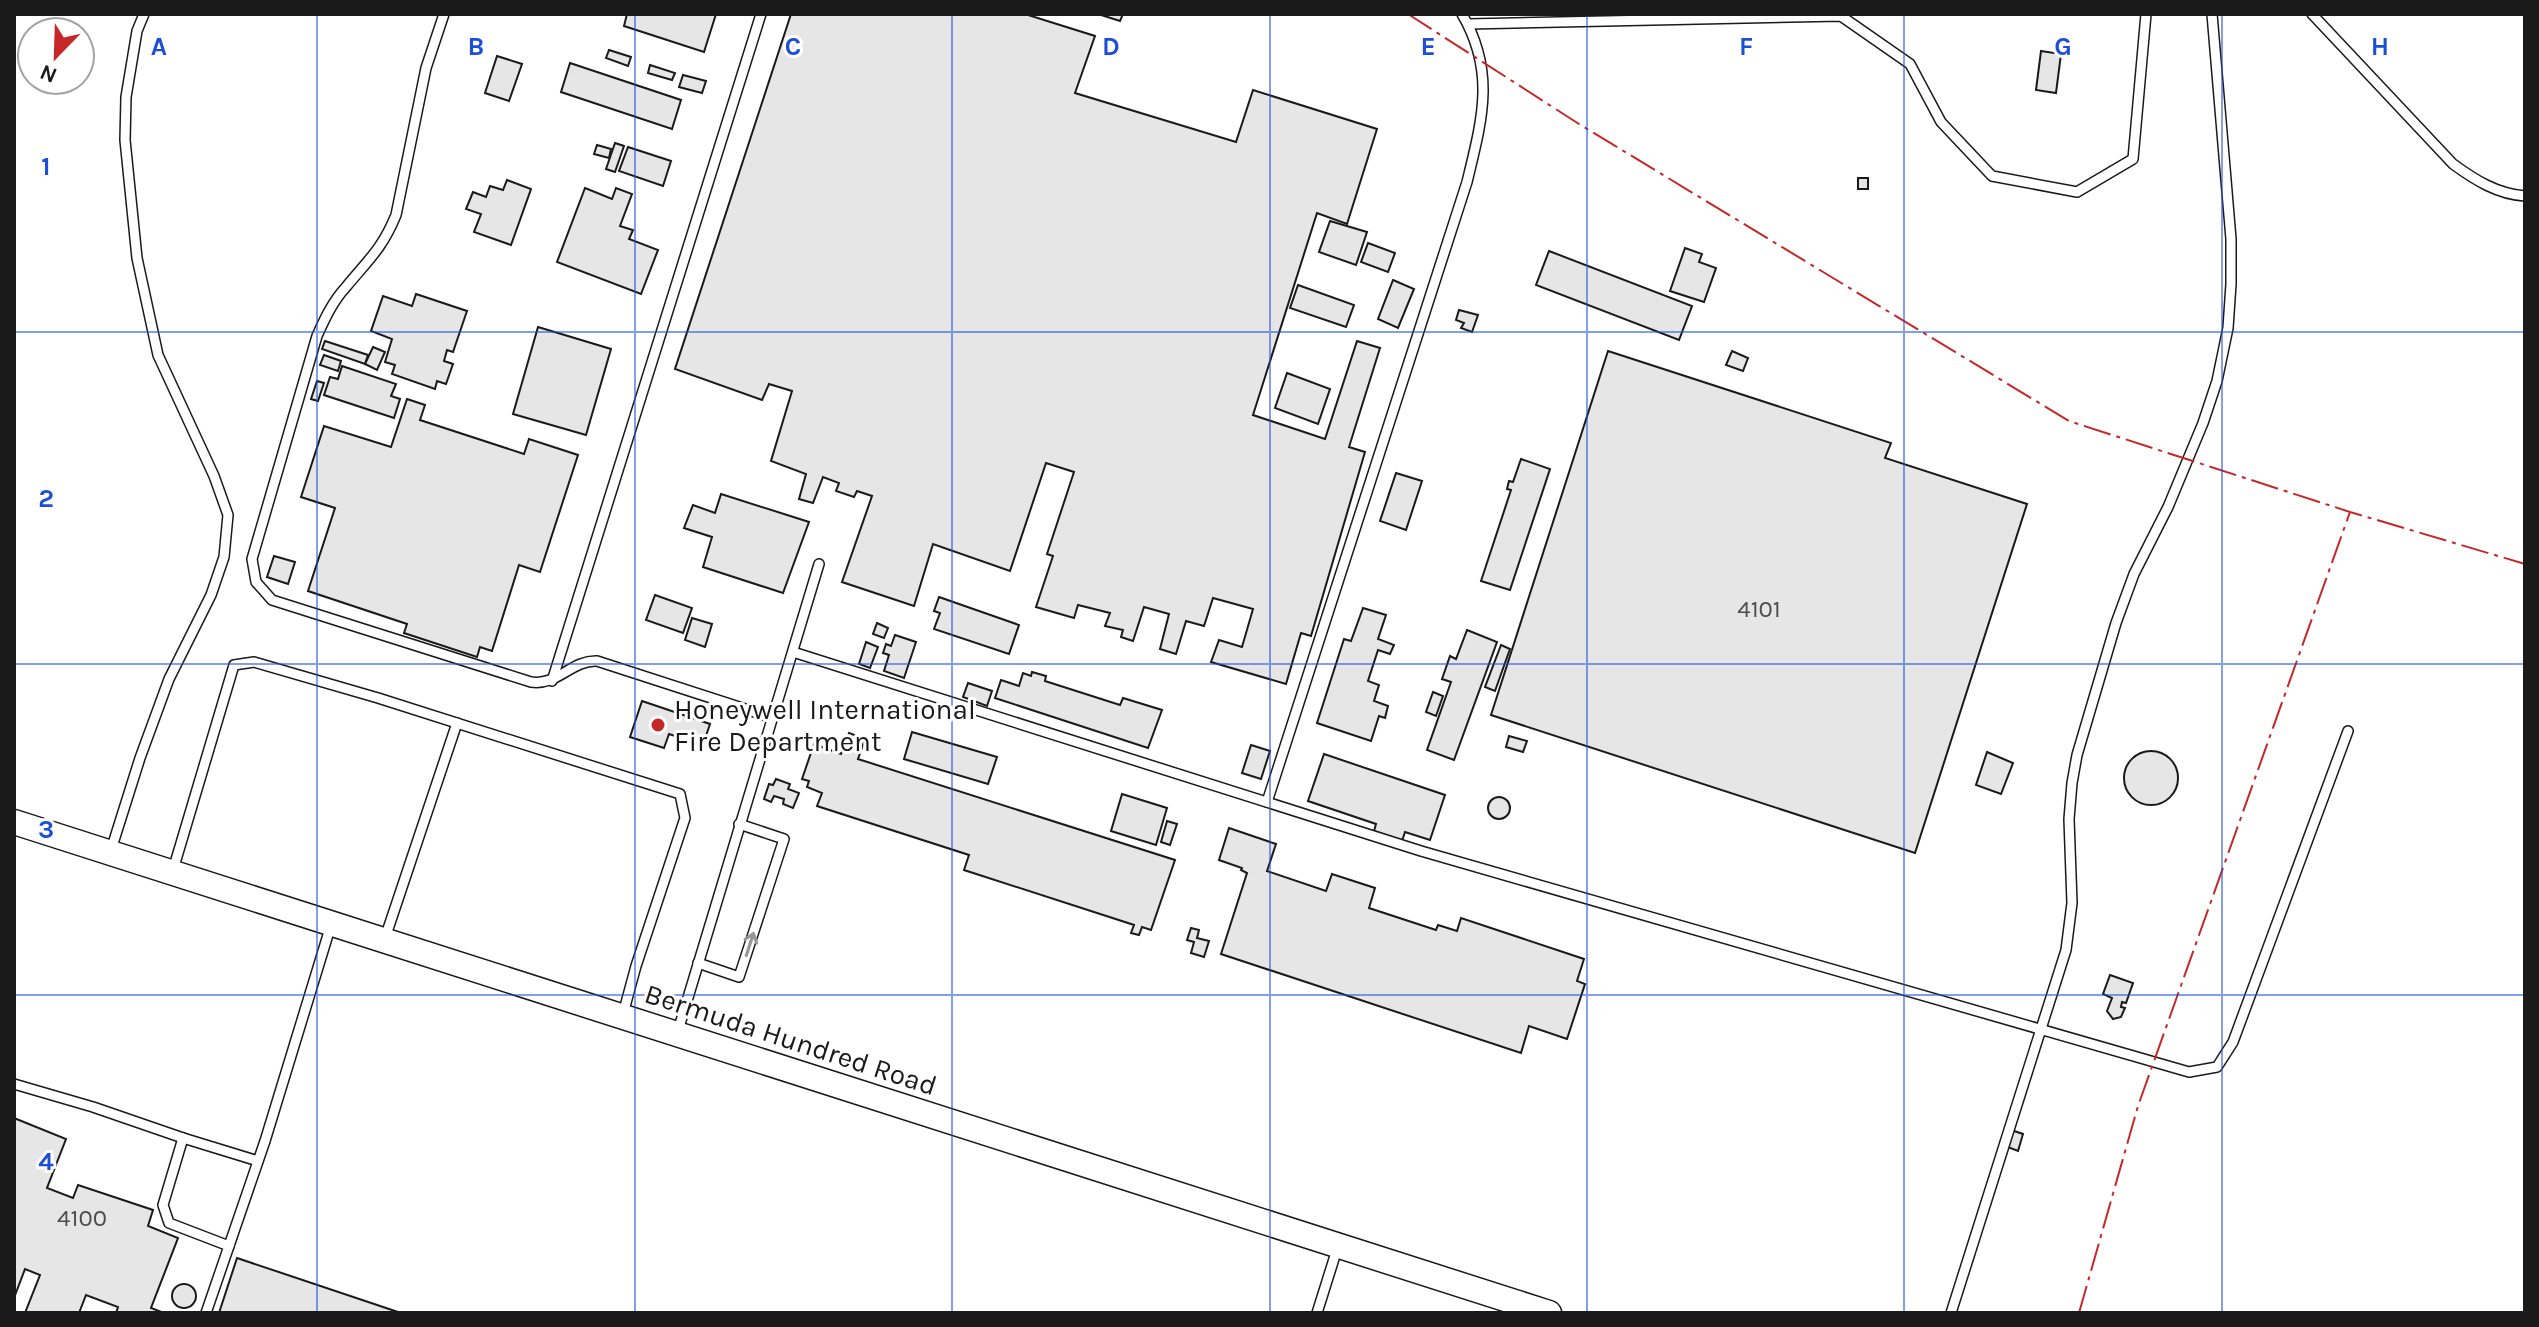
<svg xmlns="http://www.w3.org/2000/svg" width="2539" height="1327" viewBox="0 0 2539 1327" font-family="Karla,sans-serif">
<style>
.building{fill:#e6e6e6;stroke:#1a1a1a;stroke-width:2}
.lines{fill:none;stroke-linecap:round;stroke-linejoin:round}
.lane-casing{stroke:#1a1a1a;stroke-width:12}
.secondary-casing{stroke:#1a1a1a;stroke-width:27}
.lane{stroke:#fff;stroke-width:9}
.secondary{stroke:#fff;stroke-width:24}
.power{stroke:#c62828;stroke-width:2;stroke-dasharray:28 6 4 6;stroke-linecap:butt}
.oneway{stroke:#989898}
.grid{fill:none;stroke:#1d4ed8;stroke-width:2;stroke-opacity:0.55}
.poi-dot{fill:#c62828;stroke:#fff;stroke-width:3}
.labels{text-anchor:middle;stroke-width:6;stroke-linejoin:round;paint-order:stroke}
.number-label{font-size:24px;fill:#4d4d4d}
.poi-label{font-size:28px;fill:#1a1a1a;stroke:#fff;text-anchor:start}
.street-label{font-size:28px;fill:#1a1a1a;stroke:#fff}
.grid-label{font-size:26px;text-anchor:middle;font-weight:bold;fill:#1d4ed8;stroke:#fff;stroke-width:6;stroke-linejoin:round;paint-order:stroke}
</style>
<rect width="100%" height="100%" fill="#fff"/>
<g class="building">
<path d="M627,14H716L704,52L624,26Z"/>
<path d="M791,14H1025L1095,36L1075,93L1236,142L1253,90L1377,129L1347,224L1317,213L1253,415L1325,439L1357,341L1380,348L1349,447L1365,452L1311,636L1301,633L1286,684L1211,662L1219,640L1242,647L1253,609L1213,598L1204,626L1186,621L1176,654L1160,649L1169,614L1144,607L1133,641L1121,637L1123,630L1105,626L1110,613L1078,605L1074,618L1036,607L1053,556L1047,554L1074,472L1046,463L1010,571L933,544L914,606L842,582L872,496L857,491L854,497L836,491L839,483L823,477L813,503L799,499L806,474L771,461L792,391L769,384L762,400L675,369Z"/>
<path d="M1098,14H1123L1120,21Z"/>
<path d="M609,50L631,57L628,66L606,58Z"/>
<path d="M2041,51L2061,54L2056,93L2036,90Z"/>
<path d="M497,56L522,64L509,101L485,93Z"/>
<path d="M570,63L681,100L672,129L561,92Z"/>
<path d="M650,65L675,73L672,80L648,73Z"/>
<path d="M683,75L706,81L702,93L679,87Z"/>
<path d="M615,143L624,146L615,172L606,169Z"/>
<path d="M597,145L611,149L609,158L594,154Z"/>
<path d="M628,147L671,161L663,186L619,171Z"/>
<rect x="1858" y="178" width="10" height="11"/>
<path d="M507,180L531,189L511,245L474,232L481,214L466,209L473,192L486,197L490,186L503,190Z"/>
<path d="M585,188L612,199L616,188L632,194L620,226L633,230L629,239L658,250L641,294L557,262Z"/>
<path d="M1330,221L1367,232L1356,265L1319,252Z"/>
<path d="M1368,243L1395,253L1388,272L1361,262Z"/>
<path d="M1685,248L1702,254L1699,262L1716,268L1704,302L1670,291Z"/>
<path d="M1549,251L1692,306L1679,340L1536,285Z"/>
<path d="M1393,280L1414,289L1398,328L1378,319Z"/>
<path d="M1298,285L1354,305L1346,327L1290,308Z"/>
<path d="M416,294L467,311L453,352L447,350L444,361L453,364L446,384L437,381L435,389L392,374L395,365L385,362L392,339L371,331L383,296L412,306Z"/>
<path d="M1459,310L1478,315L1472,332L1461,328L1464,323L1456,320Z"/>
<path d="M538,327L611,349L586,435L513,414Z"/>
<path d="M325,341L368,355L365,364L322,349Z"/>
<path d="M373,347L385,352L377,370L365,364Z"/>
<path d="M1608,351L1891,443L1885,458L2027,504L1915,853L1491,715Z"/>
<path d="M1732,351L1748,358L1743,371L1726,365Z"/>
<path d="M324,355L341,361L338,371L320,365Z"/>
<path d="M342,366L396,384L391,396L400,399L394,418L324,395L330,377L338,379Z"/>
<path d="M1287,373L1330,389L1318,424L1275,408Z"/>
<path d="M317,381L324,383L318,401L311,399Z"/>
<path d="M407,399L425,405L420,420L524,454L529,439L578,455L540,572L519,565L492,651L480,647L477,657L404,633L407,624L308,591L335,508L301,497L324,426L391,447Z"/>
<path d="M1521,459L1550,469L1510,590L1481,581L1511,490L1507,489L1509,481L1513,482Z"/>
<path d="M1396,473L1422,481L1406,530L1380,521Z"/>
<path d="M721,494L809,522L783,593L703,567L712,537L684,528L693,505L715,513Z"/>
<path d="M274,556L295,562L288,584L267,577Z"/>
<path d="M655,595L692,608L683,633L646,620Z"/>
<path d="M939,597L1019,625L1009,654L934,629L940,613L934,611Z"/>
<path d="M1363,608L1386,615L1378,639L1394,645L1390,654L1378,650L1368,681L1379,685L1374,701L1388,706L1385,718L1379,716L1371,741L1317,723L1344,639L1351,641Z"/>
<path d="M692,618L712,624L705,647L685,640Z"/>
<path d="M877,623L888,628L884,638L873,634Z"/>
<path d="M1467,630L1497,642L1454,760L1427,750L1451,682L1442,679L1450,656L1456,659Z"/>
<path d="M895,635L916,642L904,678L884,671L889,655L883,653L886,644L891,646Z"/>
<path d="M866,642L878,647L870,668L859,664Z"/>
<path d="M1501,645L1510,649L1495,691L1485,687Z"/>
<path d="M1032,672L1046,676L1045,681L1120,705L1123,698L1162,710L1148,748L995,698L1001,680L1019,686L1023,673L1031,676Z"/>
<path d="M968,683L992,691L987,706L963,697Z"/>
<path d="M1433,692L1443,696L1436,716L1426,712Z"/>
<path d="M642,701L710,724L703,745L669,734L664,748L630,737Z"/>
<path d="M912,732L997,757L988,784L904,759Z"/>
<path d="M849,733L865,739L858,759L1175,860L1151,930L1142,927L1139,935L1131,933L1134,925L964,870L969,855L817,806L822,793L807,787L809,781L802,779L814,744L841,754Z"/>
<path d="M1509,736L1527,741L1523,752L1506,747Z"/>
<path d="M1251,745L1270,751L1261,779L1242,773Z"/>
<circle cx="2151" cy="778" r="27"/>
<path d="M1987,752L2013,763L2001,794L1976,785Z"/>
<path d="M1324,754L1445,795L1430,840L1405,832L1402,841L1374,831L1376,824L1308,801Z"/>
<path d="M776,779L790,784L788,789L799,793L793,808L783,804L784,799L774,796L771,802L764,799L769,784L773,785Z"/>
<path d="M1122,794L1167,808L1156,845L1111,831Z"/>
<circle cx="1499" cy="808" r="11"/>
<path d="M1167,821L1177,824L1170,845L1161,842Z"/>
<path d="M1229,828L1276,844L1267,871L1326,891L1332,874L1375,888L1369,908L1436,930L1438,925L1457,931L1461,918L1584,959L1577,981L1585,984L1567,1039L1529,1026L1521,1053L1221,954L1247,873L1241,870L1242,868L1219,860Z"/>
<path d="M1191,928L1199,930L1197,938L1209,941L1204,957L1191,953L1194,942L1187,940Z"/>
<path d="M2110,975L2133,983L2126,1003L2122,1002L2121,1007L2125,1008L2121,1017L2113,1019L2107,1011L2112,998L2103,994Z"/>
<path d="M14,1118L66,1139L47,1188L73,1198L78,1185L153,1210L148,1226L178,1238L151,1308L164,1313H116L118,1307L86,1295L79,1313H25L40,1275L25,1269L14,1298Z"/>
<path d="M2011,1130L2023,1134L2018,1151L2005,1146Z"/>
<path d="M237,1258L401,1313H219Z"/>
<circle cx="184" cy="1296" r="12"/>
</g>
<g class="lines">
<g class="lane-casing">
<g id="lane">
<path d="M444,14L426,68L396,215C382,249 369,259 346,287C333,301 325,318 317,336L252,559L256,582L272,600L531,682C558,686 571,660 597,661L773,718"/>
<path d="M2312,14L2453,164C2475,180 2497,194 2525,196"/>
<path d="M1468,24L1841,16L1910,64L1941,122L1992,176L2077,192L2133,159L2146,14"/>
<path d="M793,652L1421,851L2189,1072L2217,1067L2233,1042L2348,731"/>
<path d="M552,681L761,14"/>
<path d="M1267,802L1467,182C1482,120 1496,72 1462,14"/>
<path d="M111,850L140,758L169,679L211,595L224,557L228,515L214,476L158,355L137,258L125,140L126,97L137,31L144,14"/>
<path d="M173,870L234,665L254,662L378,698L680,794L685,818L636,966L623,1014"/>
<path d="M385,938L457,723"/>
<path d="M698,963L739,977L784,839L739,824"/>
<path d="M677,1034L819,564"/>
<path d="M14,1084L93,1107L183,1138"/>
<path d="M229,1246L169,1223L163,1205L183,1138L258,1161"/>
<path d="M206,1313L265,1141L331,925"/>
<path d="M1317,1313L1338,1246"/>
<path d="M1951,1313L2066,950L2072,903L2069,819L2072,783L2077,755L2116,623L2134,574L2168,507L2203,423L2217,381L2228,328L2231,284V239L2212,14"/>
</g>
</g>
<g class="secondary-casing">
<path id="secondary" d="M14,822L1549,1313"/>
</g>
<use href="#lane" class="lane"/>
<use href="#secondary" class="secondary"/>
<g class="power">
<path d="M1408,14L1579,124L2069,421L2350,512L2525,564"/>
<path d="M2079,1313L2138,1106L2350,512"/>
</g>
</g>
<defs><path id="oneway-shaft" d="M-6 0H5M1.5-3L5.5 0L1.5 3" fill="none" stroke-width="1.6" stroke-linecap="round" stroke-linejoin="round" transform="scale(2)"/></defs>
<use class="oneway" href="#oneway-shaft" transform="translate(750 944) rotate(-72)"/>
<path class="grid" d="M317,14V1313M635,14V1313M952,14V1313M1270,14V1313M1587,14V1313M1904,14V1313M2222,14V1313M14,332H2525M14,664H2525M14,995H2525"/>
<circle class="poi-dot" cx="658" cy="725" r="8"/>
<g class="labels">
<g class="number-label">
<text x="1759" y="617">4101</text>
<text x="82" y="1226">4100</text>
</g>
<g class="poi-label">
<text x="674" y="719">Honeywell International<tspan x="674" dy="32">Fire Department</tspan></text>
</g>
<g class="street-label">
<text transform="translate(791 1039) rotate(18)" y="10">Bermuda Hundred Road</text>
</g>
</g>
<g class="grid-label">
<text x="159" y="55">A</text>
<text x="476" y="55">B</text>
<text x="793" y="55">C</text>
<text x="1111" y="55">D</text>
<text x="1428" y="55">E</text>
<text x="1746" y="55">F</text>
<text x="2063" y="55">G</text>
<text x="2380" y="55">H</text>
<text x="46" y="175">1</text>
<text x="46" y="507">2</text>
<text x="46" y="838">3</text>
<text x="46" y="1170">4</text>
</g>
<rect width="2539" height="1327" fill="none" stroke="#1a1a1a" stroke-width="32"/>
<g transform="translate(56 56) rotate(203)"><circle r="38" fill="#ffffff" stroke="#a3a3a3" stroke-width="2"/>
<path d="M0-6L14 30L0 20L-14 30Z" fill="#c62828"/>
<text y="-12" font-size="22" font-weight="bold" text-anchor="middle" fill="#1a1a1a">N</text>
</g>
</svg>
